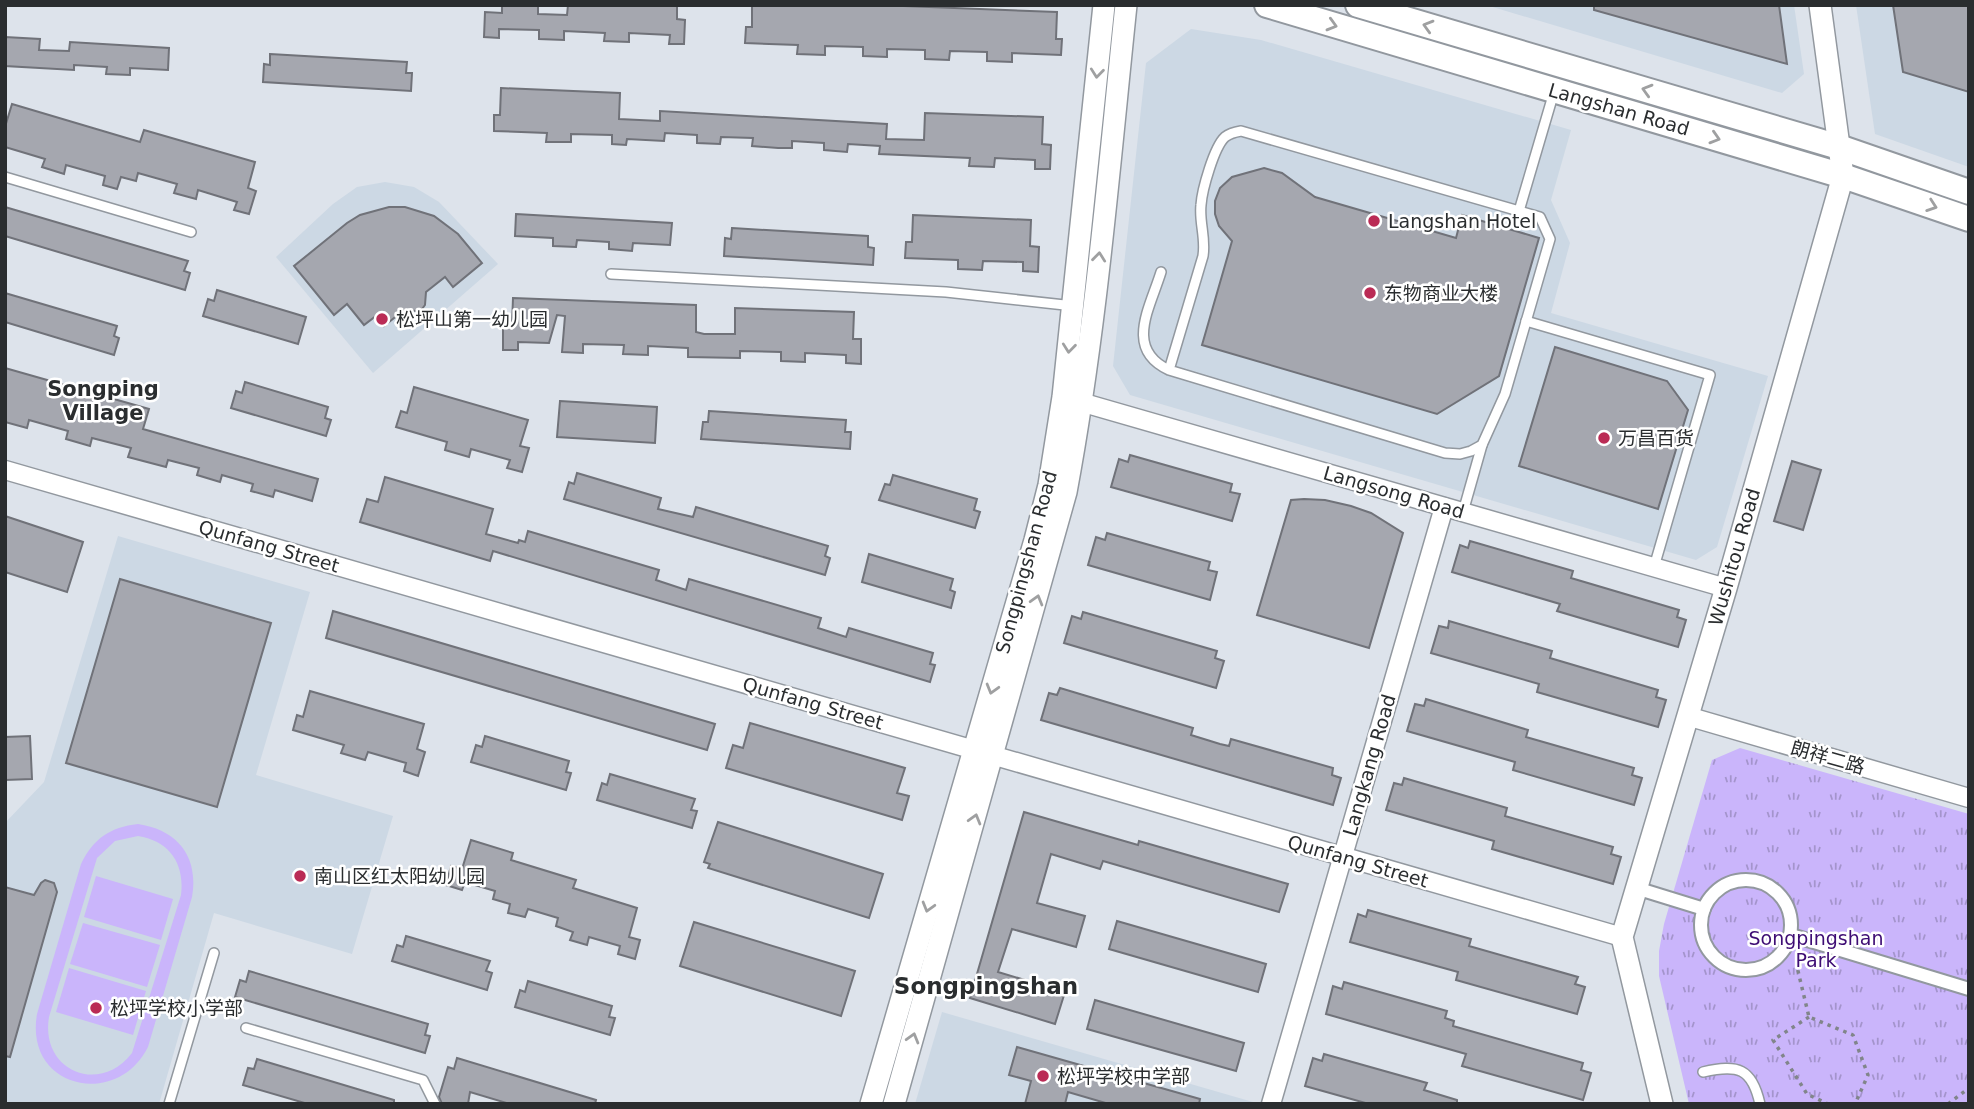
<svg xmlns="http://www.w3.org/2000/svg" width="1974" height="1109" viewBox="0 0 1974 1109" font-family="'DejaVu Sans','Noto Sans SC',sans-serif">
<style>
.built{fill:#ccd8e4}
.grass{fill:#cab5fb;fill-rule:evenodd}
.park{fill:url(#park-tufts)}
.building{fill:#a5a7af;stroke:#707279;stroke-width:2}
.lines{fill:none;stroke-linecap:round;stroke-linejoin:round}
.service-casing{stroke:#92989f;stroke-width:12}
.pedestrian-casing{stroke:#92989f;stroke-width:16}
.minor-casing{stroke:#92989f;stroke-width:21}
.tertiary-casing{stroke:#92989f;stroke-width:24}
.secondary-casing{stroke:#92989f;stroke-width:28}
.path{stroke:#81858a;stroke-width:3.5;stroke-dasharray:3.5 5;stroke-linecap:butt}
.service{stroke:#fff;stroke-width:9}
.pedestrian{stroke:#fff;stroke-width:12}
.minor{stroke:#fff;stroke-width:18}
.tertiary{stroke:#fff;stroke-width:21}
.secondary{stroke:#fff;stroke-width:24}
.oneway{stroke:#9fa0a1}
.poi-dot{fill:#ba2b55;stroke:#fff;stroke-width:2.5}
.labels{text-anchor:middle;stroke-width:5;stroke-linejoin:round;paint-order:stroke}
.street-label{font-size:19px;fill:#2a2d2f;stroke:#fff}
.poi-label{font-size:19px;fill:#2a2d2f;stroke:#fff;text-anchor:start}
.park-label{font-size:19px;fill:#3e0d74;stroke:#fff}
.neighbourhood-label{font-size:21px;font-weight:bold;fill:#2a2d2f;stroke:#fff}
.quarter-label{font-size:23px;font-weight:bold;fill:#2a2d2f;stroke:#fff}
</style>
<defs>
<pattern id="park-tufts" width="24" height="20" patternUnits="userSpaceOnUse" patternTransform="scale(1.75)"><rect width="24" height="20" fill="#cab5fb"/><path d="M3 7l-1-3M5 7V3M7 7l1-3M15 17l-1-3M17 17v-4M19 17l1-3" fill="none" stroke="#a494cc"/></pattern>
</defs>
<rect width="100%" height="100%" fill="#dde3eb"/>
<g class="built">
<path d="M1486,5H1794L1804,74L1782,93Z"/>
<path d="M1856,5H1969V167L1875,134Z"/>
<path d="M1191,29L1261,40L1571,130L1551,200L1570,243L1551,313L1768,376L1717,547L1696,560L1130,395L1113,366L1146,63Z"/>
<path d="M385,182L414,187L439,202L498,264L373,373L276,257L333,204L357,187Z"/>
<path d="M118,536L310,592L256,775L393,816L352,954L214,913L159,1104H5V823L44,782Z"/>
<path d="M942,1012L1253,1102L915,1104Z"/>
</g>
<g class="grass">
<path d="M138,824C178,830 199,857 192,897L148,1047C117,1109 24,1089 37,1014L81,864C93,839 110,827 138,824ZM138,836C169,841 185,863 181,895L132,1053C99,1096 40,1070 49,1017L97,858L115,841Z"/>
<path d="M96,876L173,899L161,940L84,917Z"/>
<path d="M83,923L160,945L147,987L70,964Z"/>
<path d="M69,968L146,991L133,1035L56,1012Z"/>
</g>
<path class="park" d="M1740,748L1969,814V1104H1689L1659,976V951L1664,924L1712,760Z"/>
<g class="building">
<path d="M502,5H538V14L567,15L568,5H677V19L685,20L684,44H669L670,35L629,33V42L604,41L605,33L564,31V40L539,39V30L499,29V38L484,37L485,12L502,13Z"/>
<path d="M752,5H878L1057,12L1056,39H1062L1061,55L1012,53V62L987,61V52L950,51L949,60L925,59V50L887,49V57L863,56V47L825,46V55L797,54L798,45L745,43L746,27H752Z"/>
<path d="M1594,5H1779L1787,64L1594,10Z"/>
<path d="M1893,5H1969V92L1903,72Z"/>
<path d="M5,37L40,39L39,50L69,51L70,42L169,48L168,70L130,68V75L106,74L107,67L74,65V70L5,66Z"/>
<path d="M270,54L407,62L406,73H412L411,91L263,82L264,64L270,65Z"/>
<path d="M501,88L620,93L619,119L660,121V111L887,124L886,139L924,140L925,113L1043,117L1042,144L1051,145L1050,169H1035V160L995,158L994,167L969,166L970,158L879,154L880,146L848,144L847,152L824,150V143L792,141V148H778L752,146L753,138L721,137L720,144L697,143V135L665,133L664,141L627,139L626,145L612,144V135L571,134V142H546L547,133L494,131V115H500Z"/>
<path d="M12,104L140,142L144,130L255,162L248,188L256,191L249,214L234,210L237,202L198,190L196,199L174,193L177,184L138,173L136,181L121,177L117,189L103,185L105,176L66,165L64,174L42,167L45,159L5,147V127Z"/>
<path d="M1264,168L1282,173L1315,197L1456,238L1462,215L1539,238L1499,376L1437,414L1202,345L1232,241L1219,226L1215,214V201L1220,188L1232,177Z"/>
<path d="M5,207L188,261L184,271L190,273L185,290L5,236Z"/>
<path d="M389,207H405L434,216L458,234L482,263L453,287L445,277L426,292L425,305L422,309L417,311L404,310L384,326L376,316L364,325L347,304L334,315L294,266L347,223L360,215Z"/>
<path d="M516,214L672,223L670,245L633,243L632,251L609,249V242L577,240L576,247L553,246V238L515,236Z"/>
<path d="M913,215L1031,220L1030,246L1039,247L1038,272L1023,271V262L983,261L982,270L958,269V260L905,258L906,242H912Z"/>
<path d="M732,228L868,236V247L874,248L873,265L724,256L725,238L731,239Z"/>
<path d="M217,290L306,317L298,344L203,316L208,299L214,301Z"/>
<path d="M5,293L117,326L114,336L119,338L114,355L5,322Z"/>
<path d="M513,298L696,305V332L704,334H735V308L854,312L853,339H861V364L846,363V355L805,353V362L781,361V352L740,351V358L688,357V348L648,346V355L623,354L624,345L583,344V353L562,352L565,316L557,315L549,343L518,342V350H503V325H512Z"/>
<path d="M1555,347L1667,381L1688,410L1658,509L1519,466Z"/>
<path d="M5,368L149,409L143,429L318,479L312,501L275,490L273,497L251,491L253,484L222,475L220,482L197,475L199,468L168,460L166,467L128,457L131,448L92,438L90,446L66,439L68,431L29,420L27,428L5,422Z"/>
<path d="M245,382L328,407L325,418L331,420L326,436L231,408L236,391L242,393Z"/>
<path d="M414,387L528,420L520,446L529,448L522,472L507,468L510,460L471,449L469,457L445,450L447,442L396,427L401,411L407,413Z"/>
<path d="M560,401L657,407L655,443L557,437Z"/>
<path d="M709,411L846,420L845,432H851L850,449L701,439L703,422H708Z"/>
<path d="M1130,455L1232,484L1230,492L1240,494L1232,521L1111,487L1119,459L1128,462Z"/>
<path d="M1792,461L1821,470L1803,530L1774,521Z"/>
<path d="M577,473L661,498L658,509L693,517L696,507L828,546L825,556L830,558L825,575L564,499L569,482L574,484Z"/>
<path d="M893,475L977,499L974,510L980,512L975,528L879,500L885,484L890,485Z"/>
<path d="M385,477L493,509L486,534L518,543L519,540L525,542L528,531L659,570L656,580L686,590L689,579L821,618L818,628L846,637L849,628L933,653L930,664L935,665L930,682L493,551L490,561L360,522L367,499L378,502Z"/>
<path d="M1304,499L1325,500L1351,506L1371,513L1403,533L1369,648L1257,615L1291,500Z"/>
<path d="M5,516L83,542L67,592L5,572Z"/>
<path d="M1107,533L1210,562L1208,570L1217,572L1210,600L1088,565L1096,537L1105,540Z"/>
<path d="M1470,541L1573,571L1571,578L1679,610L1677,617L1686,620L1678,647L1557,611L1560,604L1452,572L1460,545L1468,548Z"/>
<path d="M869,554L953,579L950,590L955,592L951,608L862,582Z"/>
<path d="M120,579L271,623L217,807L66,763Z"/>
<path d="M333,611L715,724L707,750L326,638Z"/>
<path d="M1083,612L1217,651L1215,658L1224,661L1216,688L1064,643L1072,616L1081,619Z"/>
<path d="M1449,621L1552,651L1550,658L1658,690L1656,697L1666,700L1658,727L1537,692L1539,684L1431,653L1439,626L1448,628Z"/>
<path d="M1060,688L1193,728L1191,735L1220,744L1229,746L1231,739L1333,768L1332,775L1341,778L1333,805L1041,720L1049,693L1057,695Z"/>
<path d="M310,691L424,724L417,749L425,752L418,776L404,771L406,763L368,752L365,760L341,753L344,745L293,730L297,715L303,717Z"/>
<path d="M1426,699L1528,730L1526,737L1634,768L1632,775L1642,778L1634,805L1513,770L1515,762L1407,731L1415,704L1424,706Z"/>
<path d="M750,723L905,768L897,793L909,796L902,820L726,768L733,745L743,748Z"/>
<path d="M30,736L32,779L5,780V737Z"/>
<path d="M485,736L569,761L566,772L571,773L566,790L471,762L476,745L482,747Z"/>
<path d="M610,774L695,799L691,810L697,811L692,828L597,800L602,783L607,785Z"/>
<path d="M1404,778L1507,808L1505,816L1613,847L1611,854L1621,857L1613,884L1492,849L1494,841L1386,810L1394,783L1402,785Z"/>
<path d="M1024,812L1138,845L1139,841L1288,884L1279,912L1103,861L1100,869L1051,854L1037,903L1085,916L1076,947L1012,929L998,972L1065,992L1055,1024L970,998Z"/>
<path d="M718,822L883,874L869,918L708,868L710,864L704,862Z"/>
<path d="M471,840L513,853L511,860L576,880L573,888L637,908L629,937L640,940L635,959L618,954L620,946L589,937L587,945L570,940L573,932L556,926L558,918L528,909L525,917L508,913L510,904L493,899L495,891L465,882L462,890L446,885L451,866L462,869Z"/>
<path d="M45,880L54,883L57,892L10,1057L5,1056V887L34,895L41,883Z"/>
<path d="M1368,910L1471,939L1469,946L1578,977L1575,984L1585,987L1577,1014L1456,980L1458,972L1350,942L1358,914L1366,917Z"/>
<path d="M1117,921L1266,964L1258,992L1109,949Z"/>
<path d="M694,922L855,971L841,1016L680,966Z"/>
<path d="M406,936L490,961L486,971L492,973L487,990L392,961L397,945L403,947Z"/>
<path d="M249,971L428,1024L425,1035L430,1036L425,1053L235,997L240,980L246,982Z"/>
<path d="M528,981L612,1006L609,1017L615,1018L610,1035L515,1007L520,990L525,992Z"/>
<path d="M1344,982L1447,1011L1445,1018L1454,1021L1453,1026L1583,1063L1581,1070L1591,1073L1583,1100L1462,1066L1466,1054L1326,1014L1333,986L1342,989Z"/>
<path d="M1095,1000L1244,1043L1236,1071L1087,1029Z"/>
<path d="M1017,1047L1200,1099L1199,1104H1109L1068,1092L1065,1104H1025L1031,1081L1009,1075Z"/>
<path d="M1324,1054L1427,1083L1424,1090L1457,1100V1104H1369L1305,1086L1313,1058L1322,1061Z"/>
<path d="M457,1058L596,1100L595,1104H510L470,1092L468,1104H442L439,1097L448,1067L454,1069Z"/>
<path d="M257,1059L394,1100V1104H308L243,1085L248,1068L254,1069Z"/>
</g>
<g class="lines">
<g class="service-casing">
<g id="service">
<path d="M5,177L191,232"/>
<path d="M1519,211L1554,92"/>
<path d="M1161,272C1150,308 1124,349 1169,370L1445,453L1460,454L1471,451L1482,445L1505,394L1550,239L1540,217L1241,131C1235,132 1230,133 1225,137C1214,147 1202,190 1201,205C1199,222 1206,238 1203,256L1169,370"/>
<path d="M611,274L946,292L1074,306"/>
<path d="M1526,321L1710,375L1654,567"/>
<path d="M1463,512L1482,445"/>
<path d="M246,1028L423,1080L435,1104"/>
<path d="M1703,1072C1738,1064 1752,1068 1760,1104"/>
<path d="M169,1104L214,953"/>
</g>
</g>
<g class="pedestrian-casing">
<g id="pedestrian">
<circle cx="1746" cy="925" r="45"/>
<path d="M1636,888L1704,909"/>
<path d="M1791,935L1969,989"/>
</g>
</g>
<g class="minor-casing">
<g id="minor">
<path d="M1070,399L1726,588"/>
<path d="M5,470L1622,937"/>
<path d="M1687,716L1969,798"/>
<path d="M1271,1104L1444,507"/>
</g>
</g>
<g class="tertiary-casing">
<g id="tertiary">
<path d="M871,1104L1035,540L1049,485L1063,397L1104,5"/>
<path d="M894,1104L1066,492C1096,331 1109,167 1126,5"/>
<path d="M1662,1104L1622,937L1726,588L1843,176L1820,5"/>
</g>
</g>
<g class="secondary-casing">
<g id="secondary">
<path d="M1267,5L1843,176L1969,219"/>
<path d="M1358,5L1839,147L1969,192"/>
</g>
</g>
<g class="path">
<path d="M1803,954L1798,971L1809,1017L1853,1035L1868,1075L1855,1104"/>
<path d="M1809,1017L1773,1040L1807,1094L1828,1104"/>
<path d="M1948,1104L1969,1088"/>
</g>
<use href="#service" class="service"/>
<use href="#pedestrian" class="pedestrian"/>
<use href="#minor" class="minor"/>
<use href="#tertiary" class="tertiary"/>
<use href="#secondary" class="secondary"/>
</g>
<defs><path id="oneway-chevron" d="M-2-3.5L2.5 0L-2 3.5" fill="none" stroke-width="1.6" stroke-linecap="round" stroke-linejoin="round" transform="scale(1.75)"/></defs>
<g class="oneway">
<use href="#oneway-chevron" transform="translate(1332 25) rotate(16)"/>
<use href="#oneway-chevron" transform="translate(1428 26) rotate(-164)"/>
<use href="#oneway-chevron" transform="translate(1097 73) rotate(96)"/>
<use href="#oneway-chevron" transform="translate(1647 90) rotate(-164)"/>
<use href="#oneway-chevron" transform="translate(1715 138) rotate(17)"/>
<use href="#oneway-chevron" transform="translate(1932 206) rotate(19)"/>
<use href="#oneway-chevron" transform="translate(1099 257) rotate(-84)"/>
<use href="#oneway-chevron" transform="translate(1069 348) rotate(96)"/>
<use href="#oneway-chevron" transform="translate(1037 600) rotate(-74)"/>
<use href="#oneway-chevron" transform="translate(992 689) rotate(106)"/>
<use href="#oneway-chevron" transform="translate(975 819) rotate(-74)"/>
<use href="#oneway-chevron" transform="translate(928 907) rotate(106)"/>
<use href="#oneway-chevron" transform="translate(913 1038) rotate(-74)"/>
</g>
<g class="poi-dot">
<circle cx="1374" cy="221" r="7"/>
<circle cx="1370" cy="293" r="7"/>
<circle cx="382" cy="319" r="7"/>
<circle cx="1604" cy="438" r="7"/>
<circle cx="300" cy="876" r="7"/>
<circle cx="96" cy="1008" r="7"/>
<circle cx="1043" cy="1076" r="7"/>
</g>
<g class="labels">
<g class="street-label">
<text transform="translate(1619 109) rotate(16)" y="7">Langshan Road</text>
<text transform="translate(1394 492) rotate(16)" y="7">Langsong Road</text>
<text transform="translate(269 546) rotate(16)" y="7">Qunfang Street</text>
<text transform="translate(1734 557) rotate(-74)" y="7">Wushitou Road</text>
<text transform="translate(1026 562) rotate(-75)" y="7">Songpingshan Road</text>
<text transform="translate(813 703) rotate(16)" y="7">Qunfang Street</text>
<text transform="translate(1828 757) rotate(16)" y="7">朗祥二路</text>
<text transform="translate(1369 765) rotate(-74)" y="7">Langkang Road</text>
<text transform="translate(1358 861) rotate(16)" y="7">Qunfang Street</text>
</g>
<g class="poi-label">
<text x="1388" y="228">Langshan Hotel</text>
<text x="1384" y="300">东物商业大楼</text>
<text x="396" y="326">松坪山第一幼儿园</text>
<text x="1618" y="445">万昌百货</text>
<text x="314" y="883">南山区红太阳幼儿园</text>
<text x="110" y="1015">松坪学校小学部</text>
<text x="1057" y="1083">松坪学校中学部</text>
</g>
<g class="park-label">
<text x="1816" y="945">Songpingshan<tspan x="1816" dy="22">Park</tspan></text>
</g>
<g class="neighbourhood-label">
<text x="103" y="396">Songping<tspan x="103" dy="24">Village</tspan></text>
</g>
<g class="quarter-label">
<text x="986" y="994">Songpingshan</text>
</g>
</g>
<rect width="1974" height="1109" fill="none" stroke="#2a2d2f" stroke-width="14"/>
</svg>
